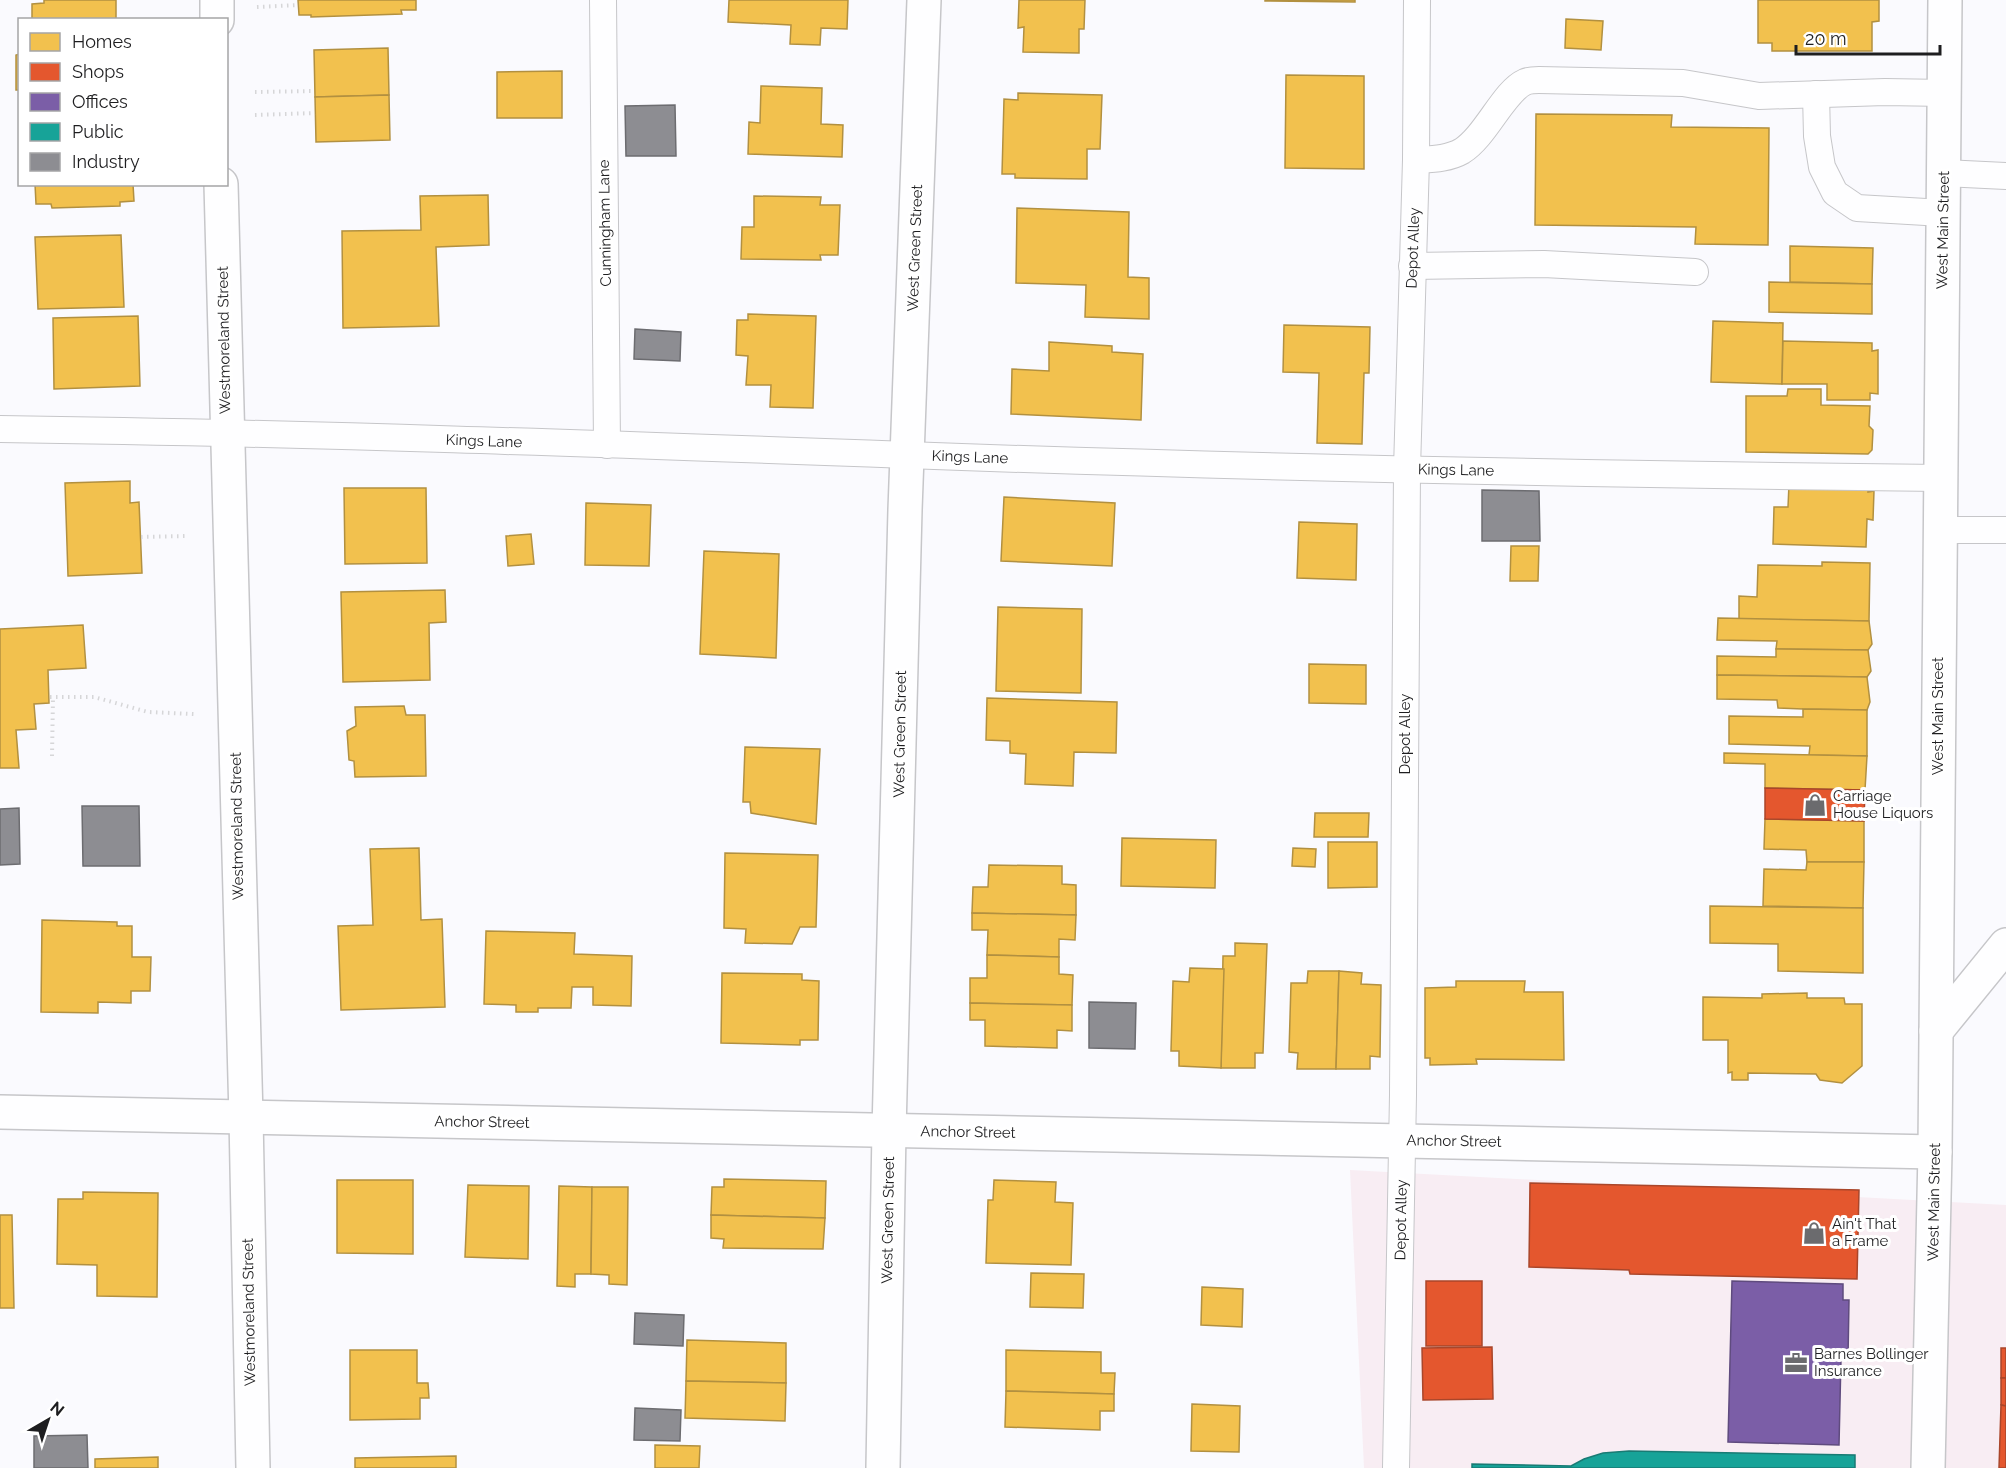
<svg xmlns="http://www.w3.org/2000/svg" width="2006" height="1468" viewBox="0 0 2006 1468" font-family="Raleway,sans-serif">
<style>
.commercial{fill:#f8edf3}
.homes{fill:#f2c14e;stroke:#b29040;stroke-width:1.5}
.shops{fill:#e4572e;stroke:#a9462a;stroke-width:1.5}
.offices{fill:#7b5ea7;stroke:#5f4b7e;stroke-width:1.5}
.public{fill:#17a398;stroke:#197b74;stroke-width:1.5}
.industry{fill:#8d8d92;stroke:#6c6c70;stroke-width:1.5}
.lines{fill:none;stroke-linecap:round;stroke-linejoin:round}
.service-casing{stroke:#c6c6c9;stroke-width:28}
.minor-casing{stroke:#c6c6c9;stroke-width:36}
.tertiary-casing{stroke:#c6c6c9;stroke-width:36}
.secondary-casing{stroke:#c6c6c9;stroke-width:36}
.path{stroke:#d6d6d8;stroke-width:4;stroke-dasharray:1.5 4.5;stroke-linecap:butt}
.service{stroke:#fefeff;stroke-width:26}
.minor{stroke:#fefeff;stroke-width:33}
.tertiary{stroke:#fefeff;stroke-width:33}
.secondary{stroke:#fefeff;stroke-width:33}
.labels{text-anchor:middle;stroke-width:6;stroke-linejoin:round;paint-order:stroke}
.street-label{font-size:15px;fill:#1e1e20;stroke:#fff}
.poi-label{font-size:15px;fill:#1e1e20;stroke:#fff;text-anchor:start}
</style>
<rect width="100%" height="100%" fill="#fafafe"/>
<path class="commercial" d="M1350,1170L2006,1205V1468H1364Z"/>
<g class="homes">
<path d="M44,0H116V20H32V4L44,3Z"/>
<path d="M298,0H416V10H401L402,14L311,17V15H299Z"/>
<path d="M729,0H848L847,29L821,28L820,45L790,44L791,25L728,22Z"/>
<path d="M1019,0H1085L1084,29H1079V53L1023,52L1024,27L1018,28Z"/>
<path d="M1265,0H1355V2L1265,1Z"/>
<path d="M1758,0H1879V21L1872,22V51H1772V43H1758Z"/>
<path d="M1566,19L1603,21L1601,50L1565,48Z"/>
<path d="M388,48L389,95L315,97L314,50Z"/>
<path d="M20,54V90H16V55Z"/>
<path d="M562,71V118H497V72Z"/>
<path d="M1286,75L1364,76V169L1285,168Z"/>
<path d="M761,86L822,88L821,124L843,125L842,157L748,154L749,122L760,123Z"/>
<path d="M1018,93L1102,95L1100,149H1087V179L1015,178V174H1002L1004,99L1018,100Z"/>
<path d="M389,95L390,140L316,142L315,97Z"/>
<path d="M1536,114L1672,115L1671,127L1769,128L1768,245L1695,244L1696,227L1535,225Z"/>
<path d="M35,184H133L134,201L120,202V206L52,208L51,204H36Z"/>
<path d="M488,195L489,245L436,247L439,326L343,328L342,231L421,230L420,196Z"/>
<path d="M754,196L821,197L820,205H840L838,255H820L821,260L741,259L742,227H754Z"/>
<path d="M1017,208L1129,212L1128,277L1149,278V319L1085,317L1086,285L1016,283Z"/>
<path d="M121,235L124,307L38,309L35,237Z"/>
<path d="M1790,246L1873,248L1872,284L1790,282Z"/>
<path d="M1769,282L1872,284V314L1769,312Z"/>
<path d="M748,314L816,316L813,408L770,407L771,385H746L748,356L736,355L737,320H748Z"/>
<path d="M138,316L140,386L54,389L53,318Z"/>
<path d="M1713,321L1783,323L1782,384L1711,382Z"/>
<path d="M1284,325L1370,327L1369,373H1364L1362,444L1317,443L1319,373L1283,372Z"/>
<path d="M1783,341L1872,343V351L1878,350V394L1870,393V400H1827V384H1782Z"/>
<path d="M1049,342L1112,346V352L1143,354L1141,420L1011,414L1012,369L1049,371Z"/>
<path d="M1788,389H1821V405L1870,406L1869,426L1873,430L1872,450L1868,454L1746,452V396H1787Z"/>
<path d="M130,481V503L139,502L142,573L68,576L65,483Z"/>
<path d="M1789,484L1868,485V492L1874,491L1873,520L1867,519L1866,547L1773,544L1774,507H1788Z"/>
<path d="M344,488H426L427,563L345,564Z"/>
<path d="M1004,497L1115,503L1112,566L1001,561Z"/>
<path d="M586,503L651,505L649,566L585,565Z"/>
<path d="M1299,522L1357,524L1356,580L1297,578Z"/>
<path d="M531,534L534,564L508,566L506,536Z"/>
<path d="M1511,546H1539L1538,581H1510Z"/>
<path d="M704,551L779,554L776,658L700,654Z"/>
<path d="M1822,562L1870,563L1869,621L1739,619V596L1757,597L1758,565L1822,566Z"/>
<path d="M445,590L446,622L429,623L430,680L343,682L341,592Z"/>
<path d="M998,607L1082,609L1081,693L996,691Z"/>
<path d="M1718,618L1869,621L1872,644L1868,650L1776,649L1777,641L1717,640Z"/>
<path d="M83,625L86,668L48,670L49,703L34,704L36,729L16,730L19,768H0V629Z"/>
<path d="M1776,649L1868,650L1871,671L1867,677L1717,675V656L1776,657Z"/>
<path d="M1309,664L1366,665V704L1309,703Z"/>
<path d="M1717,675L1867,677L1870,702L1867,710L1803,709L1778,708L1777,700L1717,699Z"/>
<path d="M987,698L1117,702L1116,753L1074,752L1073,786L1025,784L1026,754L1010,753V741L986,740Z"/>
<path d="M404,706L406,715H425L426,776L355,777L354,761L349,760L347,731L356,726L355,707Z"/>
<path d="M1803,709L1867,710V756L1809,755L1810,746L1729,744V716L1803,717Z"/>
<path d="M745,747L820,749L816,824L751,813L750,802H743Z"/>
<path d="M1724,753L1867,756L1865,790L1765,788V764L1724,763Z"/>
<path d="M1315,813H1369L1368,837H1314Z"/>
<path d="M1765,819L1864,821V862H1807L1806,850L1764,849Z"/>
<path d="M1122,838L1216,840L1215,888L1121,886Z"/>
<path d="M1328,842H1377V887L1328,888Z"/>
<path d="M419,848L421,920L442,919L445,1007L341,1010L338,926L373,925L370,849Z"/>
<path d="M1293,848L1316,849L1315,867L1292,866Z"/>
<path d="M725,853L818,855L816,927H800L792,944L745,943L746,929L724,928Z"/>
<path d="M1807,862H1864L1863,908L1763,906L1764,869L1806,870Z"/>
<path d="M989,865L1062,866V884L1076,885V915L972,913L973,887H988Z"/>
<path d="M1710,906L1863,908V973L1778,971V944L1710,943Z"/>
<path d="M972,913L1076,915L1075,940L1059,939V957L987,955L988,930H972Z"/>
<path d="M42,920L117,922V926H132V957H151L150,991H131V1003L98,1002V1013L41,1012Z"/>
<path d="M486,931L575,933L574,954L632,956L631,1006L593,1005V987H572L571,1008H538V1012H516V1005L484,1004Z"/>
<path d="M1235,943L1267,944L1263,1053H1255V1068H1221L1223,956H1235Z"/>
<path d="M987,955L1059,957V974L1073,975L1072,1005L970,1003V978H987Z"/>
<path d="M1190,968L1224,969L1221,1068L1179,1066V1051H1171L1173,981L1189,982Z"/>
<path d="M1308,971H1339L1336,1069H1297L1298,1053L1289,1052L1291,983H1307Z"/>
<path d="M1339,971L1362,973L1361,984L1381,985L1380,1057L1370,1056V1069H1336Z"/>
<path d="M722,973L802,974V980L819,981L818,1040H800V1045L721,1043Z"/>
<path d="M1456,981H1525L1524,992H1563L1564,1060L1476,1059L1477,1064L1430,1065V1058H1425V988L1456,987Z"/>
<path d="M1807,993V998H1844L1845,1004H1862V1066L1842,1083L1820,1080L1816,1074L1748,1073V1080H1732V1072L1728,1073V1040H1703V997L1762,998V994Z"/>
<path d="M970,1003L1072,1005V1031L1057,1030V1048L985,1046V1020H970Z"/>
<path d="M724,1179L826,1181L825,1218L711,1215L712,1187H724Z"/>
<path d="M337,1180H413V1254L337,1253Z"/>
<path d="M994,1180L1056,1182L1055,1202L1073,1203L1071,1265L986,1263L988,1200H993Z"/>
<path d="M468,1185L529,1186L528,1259L465,1257Z"/>
<path d="M559,1186L592,1187L591,1274H575V1287L557,1286Z"/>
<path d="M592,1187H628L627,1285L609,1284V1275L591,1274Z"/>
<path d="M83,1192L158,1193L157,1297L97,1296V1265L57,1264L58,1199H83Z"/>
<path d="M0,1215H12L14,1308H0Z"/>
<path d="M711,1215L825,1218L823,1249L723,1248L724,1239L711,1238Z"/>
<path d="M1031,1273L1084,1274L1083,1308L1030,1307Z"/>
<path d="M1202,1287L1243,1289L1242,1327L1201,1325Z"/>
<path d="M687,1340L786,1343V1383L686,1381Z"/>
<path d="M350,1350H417V1383H428L429,1398H420V1419L350,1420Z"/>
<path d="M1006,1350L1101,1352V1373H1115L1114,1394L1006,1391Z"/>
<path d="M686,1381L786,1383L785,1421L685,1418Z"/>
<path d="M1006,1391L1114,1394V1411H1100V1430L1005,1427Z"/>
<path d="M1192,1404L1240,1406L1239,1452L1191,1451Z"/>
<path d="M655,1445L700,1446L699,1468H655Z"/>
<path d="M456,1456V1468H355V1458Z"/>
<path d="M158,1457V1468H95V1459Z"/>
</g>
<g class="shops">
<path d="M1765,788L1865,790L1864,821L1765,819Z"/>
<path d="M1530,1183L1859,1190L1857,1279L1630,1274L1629,1270L1529,1267Z"/>
<rect x="1426" y="1281" width="56" height="65"/>
<path d="M1492,1347L1493,1399L1423,1400L1422,1348Z"/>
<rect x="2001" y="1348" width="5" height="30"/>
<path d="M2001,1378H2006V1406L2001,1405Z"/>
<path d="M2001,1405L2006,1406V1468H1999Z"/>
</g>
<path class="offices" d="M1732,1281L1843,1284V1300H1849L1848,1358H1841L1839,1445L1728,1442Z"/>
<path class="public" d="M1629,1451L1855,1455V1468H1472V1464L1571,1466L1584,1459L1603,1453Z"/>
<g class="industry">
<path d="M675,105L676,156H626L625,106Z"/>
<path d="M635,329L681,332L680,361L634,359Z"/>
<path d="M1482,490L1539,491L1540,541H1482Z"/>
<path d="M82,806H139L140,866H83Z"/>
<path d="M19,808L20,864L0,865V809Z"/>
<path d="M1089,1002L1136,1003L1135,1049L1089,1048Z"/>
<path d="M635,1313L684,1315L683,1346L634,1344Z"/>
<path d="M635,1408L681,1410L680,1441L634,1440Z"/>
<path d="M87,1435L88,1468H34V1436Z"/>
</g>
<g class="lines">
<g class="service-casing">
<g id="service">
<path d="M603,0L607,445"/>
<path d="M1816,94L1817,136L1822,167L1835,193L1857,208L1943,213"/>
<path d="M1416,160C1432,159 1448,159 1462,151C1486,136 1504,91 1525,82C1529,80 1535,80 1539,80L1683,83L1759,96L1885,92L1945,93"/>
<path d="M1944,173L2006,176"/>
<path d="M1412,266L1544,264L1695,272"/>
<path d="M0,429C302,433 605,444 907,455C1251,468 1596,474 1940,478"/>
<path d="M1940,530H2006"/>
<path d="M1396,1468L1403,1095L1407,469L1416,160L1417,0"/>
</g>
</g>
<g class="minor-casing">
<g id="minor">
<path d="M217,0V20"/>
<path d="M221,184L246,1117L253,1468"/>
<path d="M0,1112L1935,1152"/>
</g>
</g>
<g class="tertiary-casing">
<path id="tertiary" d="M883,1468L889,1131L905,510L924,0"/>
</g>
<g class="secondary-casing">
<g id="secondary">
<path d="M1936,1031L2006,945"/>
<path d="M1928,1468L1935,1152L1945,0"/>
</g>
</g>
<g class="path">
<path d="M257,7L299,5"/>
<path d="M255,92L315,91"/>
<path d="M255,115L315,113"/>
<path d="M141,537L188,536"/>
<path d="M50,697H94L148,712L194,714"/>
<path d="M52,756L53,697"/>
</g>
<use href="#service" class="service"/>
<use href="#minor" class="minor"/>
<use href="#tertiary" class="tertiary"/>
<use href="#secondary" class="secondary"/>
</g>
<defs>
<g id="shop-bare" transform="scale(1.8)"><path d="M-5-2.5h2.3a2.7 3.5 0 0 1 5.4 0H5L5.5 6h-11ZM-1.5-2.5h3a1.5 2.3 0 0 0-3 0Z" fill="#6b6b6e" stroke="#fff" stroke-width="2.5" paint-order="stroke"/></g>
<g id="office-bare" transform="scale(1.8)"><path d="M-6-3h4V-5.5h4V-3h4V5H-6ZM-1-4.5V-3h2v-1.5ZM-6 0V1H6V0Z" fill="#6b6b6e" stroke="#fff" stroke-width="2.5" paint-order="stroke"/></g>
</defs>
<g fill-rule="evenodd">
<use href="#shop-bare" x="1815" y="805"/>
<use href="#shop-bare" x="1814" y="1233"/>
<use href="#office-bare" x="1796" y="1363"/>
</g>
<g class="labels">
<g class="street-label">
<text transform="translate(605 223) rotate(-91)" y="5">Cunningham Lane</text>
<text transform="translate(1943 230) rotate(-89)" y="5">West Main Street</text>
<text transform="translate(915 248) rotate(-88)" y="5">West Green Street</text>
<text transform="translate(1413 248) rotate(-88)" y="5">Depot Alley</text>
<text transform="translate(224 340) rotate(-91)" y="5">Westmoreland Street</text>
<text transform="translate(484 441) rotate(2)" y="5">Kings Lane</text>
<text transform="translate(970 457) rotate(2)" y="5">Kings Lane</text>
<text transform="translate(1456 470) rotate(1)" y="5">Kings Lane</text>
<text transform="translate(1938 716) rotate(-90)" y="5">West Main Street</text>
<text transform="translate(900 734) rotate(-89)" y="5">West Green Street</text>
<text transform="translate(1405 734) rotate(-90)" y="5">Depot Alley</text>
<text transform="translate(237 826) rotate(-91)" y="5">Westmoreland Street</text>
<text transform="translate(482 1122) rotate(1)" y="5">Anchor Street</text>
<text transform="translate(968 1132) rotate(1)" y="5">Anchor Street</text>
<text transform="translate(1454 1141) rotate(1)" y="5">Anchor Street</text>
<text transform="translate(1934 1202) rotate(-89)" y="5">West Main Street</text>
<text transform="translate(888 1220) rotate(-89)" y="5">West Green Street</text>
<text transform="translate(1401 1220) rotate(-89)" y="5">Depot Alley</text>
<text transform="translate(249 1312) rotate(-91)" y="5">Westmoreland Street</text>
</g>
<g class="poi-label">
<text x="1833" y="801">Carriage<tspan x="1833" dy="17">House Liquors</tspan></text>
<text x="1832" y="1229">Ain't That<tspan x="1832" dy="17">a Frame</tspan></text>
<text x="1814" y="1359">Barnes Bollinger<tspan x="1814" dy="17">Insurance</tspan></text>
</g>
</g>
<rect x="18" y="18" width="210" height="168" fill="#ffffff" stroke="#a5a5a6" stroke-width="1.5"/>
<rect x="30" y="33" width="30" height="18" fill="#f2c14e" stroke="#a5a5a6" stroke-width="1.5"/>
<text x="72" y="48" font-size="18" fill="#1e1e20">Homes</text>
<rect x="30" y="63" width="30" height="18" fill="#e4572e" stroke="#a5a5a6" stroke-width="1.5"/>
<text x="72" y="78" font-size="18" fill="#1e1e20">Shops</text>
<rect x="30" y="93" width="30" height="18" fill="#7b5ea7" stroke="#a5a5a6" stroke-width="1.5"/>
<text x="72" y="108" font-size="18" fill="#1e1e20">Offices</text>
<rect x="30" y="123" width="30" height="18" fill="#17a398" stroke="#a5a5a6" stroke-width="1.5"/>
<text x="72" y="138" font-size="18" fill="#1e1e20">Public</text>
<rect x="30" y="153" width="30" height="18" fill="#8d8d92" stroke="#a5a5a6" stroke-width="1.5"/>
<text x="72" y="168" font-size="18" fill="#1e1e20">Industry</text>
<g transform="translate(48 1420) rotate(39)" stroke="#ffffff" stroke-width="4.5" paint-order="stroke">
<path d="M0-4.5L10 22L0 15L-10 22Z" fill="#1e1e20"/>
<text y="-9" font-size="16" font-weight="bold" text-anchor="middle" fill="#1e1e20">N</text>
</g>
<path d="M1796 45v9h144v-9" fill="none" stroke="#1e1e20" stroke-width="3"/>
<text x="1805" y="45" font-size="18" fill="#1e1e20" stroke="#ffffff" stroke-width="4.5" paint-order="stroke">20 m</text>
</svg>
